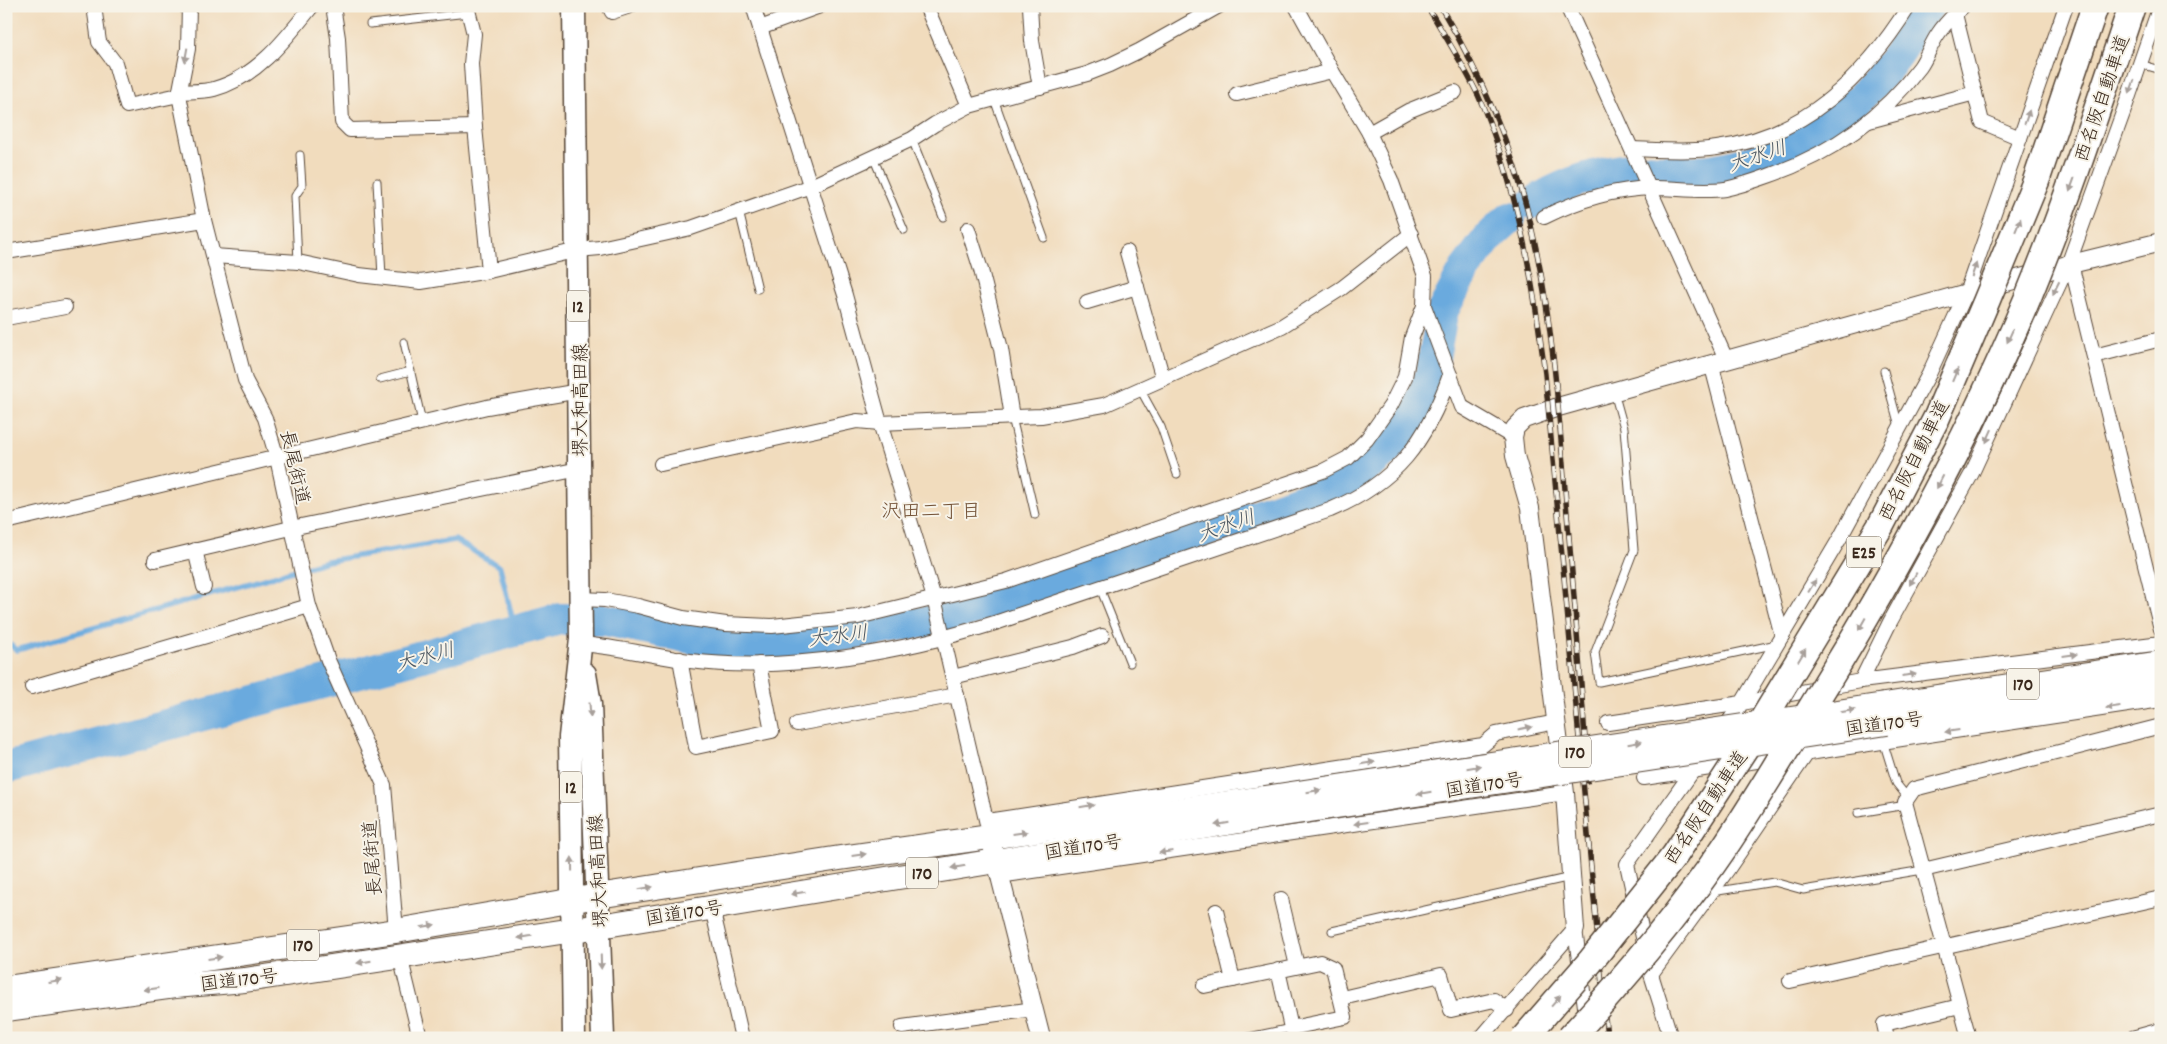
<svg xmlns="http://www.w3.org/2000/svg" width="2167" height="1044" viewBox="0 0 2167 1044" font-family="Dekko,'Klee One',sans-serif">
<style>
.lines{fill:none;stroke-linecap:round;stroke-linejoin:round}
.stream{stroke:#6baade;stroke-width:5.5}
.river{stroke:#6baade;stroke-width:32}
.service-casing{stroke:#564536;stroke-width:9}
.minor-casing{stroke:#564536;stroke-width:16}
.tertiary-casing{stroke:#564536;stroke-width:20}
.primary-casing{stroke:#564536;stroke-width:25}
.trunk-casing{stroke:#564536;stroke-width:26}
.service{stroke:#fff;stroke-width:7}
.minor{stroke:#fff;stroke-width:14}
.tertiary{stroke:#fff;stroke-width:18}
.primary{stroke:#fff;stroke-width:22}
.trunk{stroke:#fff;stroke-width:24}
.rail-casing{stroke:#3b2a1e;stroke-width:5.5}
.rail{stroke:#f7f3e8;stroke-width:4;stroke-dasharray:11;stroke-linecap:butt}
.trunk-bridge-casing{stroke:#564536;stroke-width:26;stroke-linecap:butt}
.motorway-bridge-casing{stroke:#564536;stroke-width:29;stroke-linecap:butt}
.trunk-bridge{stroke:#fff;stroke-width:24}
.motorway-bridge{stroke:#fff;stroke-width:26}
.oneway{fill:#a79f9a}
.labels{text-anchor:middle;stroke-width:4;stroke-linejoin:round;paint-order:stroke}
.shield{fill:#f7f3e8;stroke:#73665b;stroke-width:1}
.shield-label{font-size:18px;font-weight:bold;fill:#3b2a1e}
.street-label{font-size:19px;fill:#3b2a1e;stroke:#f7f3e8}
.water-label{font-size:20px;font-style:italic;fill:#4c5761;stroke:#f7f3e8}
.neighbourhood-label{font-size:20px;fill:#745338;stroke:#f7f3e8}
</style>
<rect width="100%" height="100%" fill="#f7f3e8"/>
<filter id="ink" filterUnits="userSpaceOnUse"><feTurbulence type="fractalNoise" baseFrequency=".02" numOctaves="2"/><feDisplacementMap in="SourceGraphic" scale="10" xChannelSelector="R" yChannelSelector="G"/><feConvolveMatrix kernelMatrix="1 2 1 2 8 2 1 2 1" color-interpolation-filters="sRGB"/></filter>
<filter id="wash" filterUnits="userSpaceOnUse"><feTurbulence type="fractalNoise" baseFrequency=".0096" numOctaves="4" result="noise"/><feDisplacementMap in="SourceGraphic" scale="20" xChannelSelector="R" yChannelSelector="G"/><feGaussianBlur stdDeviation="1.12" result="paint"/><feColorMatrix in="noise" values="0 0 0 0 0 0 0 0 0 0 0 0 0 0 0 0 0 1.4 0 .05"/><feComposite in="paint" operator="in"/></filter>
<g filter="url(#wash)">
<rect width="100%" height="100%" fill="#f1dcbd"/>
<g class="lines">
<path class="stream" d="M6,642L17,650L327,561L455,540L500,567L515,630"/>
<g class="river">
<path d="M1533,203C1558,186 1591,175 1621,170C1647,166 1675,173 1701,171C1737,168 1778,154 1809,137C1844,117 1877,84 1900,51C1910,37 1917,19 1929,6"/>
<path d="M6,768L560,619L606,620L696,639L737,643H772L823,639L867,632L924,622L991,605L1326,491L1360,473L1387,450L1413,420L1431,373L1443,310L1465,269L1489,237L1510,218"/>
</g>
</g>
</g>
<g filter="url(#ink)">
<g class="lines">
<g class="service-casing">
<g id="service">
<path d="M370,24L468,13"/>
<path d="M2140,64L2161,70"/>
<path d="M994,99L1044,238"/>
<path d="M912,139L943,217"/>
<path d="M873,157L904,230"/>
<path d="M377,182L382,277"/>
<path d="M739,211L758,289"/>
<path d="M298,262L295,196L302,186L300,155"/>
<path d="M404,342L422,422"/>
<path d="M1884,371L1899,426"/>
<path d="M380,379L411,371"/>
<path d="M1140,389L1161,427L1177,474"/>
<path d="M1614,392L1624,428L1634,550L1595,652L1599,682L1777,644"/>
<path d="M1012,417L1035,515"/>
<path d="M1100,588L1130,663"/>
<path d="M1883,741L1896,783L1908,798"/>
<path d="M1858,813L1906,805"/>
<path d="M1712,892L1774,882L1803,890L1923,870"/>
<path d="M1332,931L1571,877"/>
<path d="M1244,1038L1291,1028"/>
</g>
</g>
<g class="minor-casing">
<g id="minor">
<path d="M94,6L99,42L115,63L127,106L179,95"/>
<path d="M189,6L188,49L179,95L204,220L245,380L265,418L277,458L309,606L328,660L384,785L396,931"/>
<path d="M333,6L338,38L342,122L350,130L475,127"/>
<path d="M467,6L474,34L471,64L475,127L489,271"/>
<path d="M609,6L612,12L630,6"/>
<path d="M753,6L845,295L880,423L934,598L990,837"/>
<path d="M926,6L969,106"/>
<path d="M1030,6L1032,41L1040,87"/>
<path d="M1296,6L1332,71L1369,133L1391,180L1425,276L1424,306L1462,407L1513,437"/>
<path d="M1567,6L1726,359"/>
<path d="M1955,14L1982,122L2020,138"/>
<path d="M760,28L820,6"/>
<path d="M179,92C190,91 203,92 214,89C257,77 285,40 312,6"/>
<path d="M1237,94L1332,71"/>
<path d="M1869,121L1975,93"/>
<path d="M1369,133L1408,111L1455,92"/>
<path d="M1633,149C1661,150 1689,152 1717,148C1805,136 1864,78 1909,6"/>
<path d="M1544,217C1578,200 1615,189 1653,188C1676,188 1701,192 1725,189C1739,186 1754,181 1768,176C1828,155 1881,119 1920,67C1927,57 1931,44 1938,34C1945,23 1954,15 1963,6"/>
<path d="M968,229L981,270L1001,349L1012,417"/>
<path d="M6,252L204,220"/>
<path d="M1127,252L1163,379"/>
<path d="M214,256L298,262L359,275L421,282L489,271L578,250L600,248L691,228L811,186L912,139L935,124L969,106L1087,74L1110,65L1139,51L1219,6"/>
<path d="M2071,264L2161,629"/>
<path d="M1087,302L1137,287"/>
<path d="M6,318L65,307"/>
<path d="M2094,356L2161,339"/>
<path d="M1711,363L1782,636"/>
<path d="M661,464L857,421L880,423L1041,416L1104,405L1282,326L1342,288L1411,234"/>
<path d="M6,522L487,407L579,391"/>
<path d="M195,550L204,587"/>
<path d="M155,560L291,528L579,469"/>
<path d="M580,599L605,600L638,606L683,618L726,624L772,626L858,617L1006,581L1323,471L1348,458L1367,439L1391,405L1405,377L1412,337L1424,306"/>
<path d="M581,644C618,647 653,656 690,661C789,673 903,652 998,622L1330,510C1397,482 1426,442 1450,375"/>
<path d="M680,659L696,747L772,731L759,664"/>
<path d="M953,677L1073,647L1102,636"/>
<path d="M1861,681L1890,622L1972,473L2068,265L2124,110L2160,6"/>
<path d="M32,687L309,606"/>
<path d="M1608,723L1742,703L1840,538L1929,374L1966,293L2066,6"/>
<path d="M797,724L957,695"/>
<path d="M1722,731L1742,703L1861,681L2161,643"/>
<path d="M1644,778L2161,700"/>
<path d="M987,821L1483,745L1496,734L1556,722"/>
<path d="M1923,870L2161,814"/>
<path d="M999,876L1565,793"/>
<path d="M1281,899L1297,966"/>
<path d="M712,908L742,1038"/>
<path d="M1216,911L1233,980"/>
<path d="M1575,929L1589,1038"/>
<path d="M400,956L420,1038"/>
<path d="M1651,974L1728,869L1808,752"/>
<path d="M1790,981L2161,898"/>
<path d="M1204,986L1320,962L1333,968L1345,1017L1291,1028L1278,970"/>
<path d="M1342,998L1441,975L1451,1010L1494,1000L1507,1010"/>
<path d="M902,1027L1034,1009"/>
<path d="M1481,1038L1575,929"/>
<path d="M1671,1038L1651,974L1627,864L1709,748"/>
<path d="M1887,1038L1884,1024L1960,1006"/>
<path d="M1969,1038L1905,802L1914,789L2161,726"/>
<path d="M2132,1038L2161,1030"/>
</g>
</g>
<g class="tertiary-casing">
<g id="tertiary">
<path d="M990,837L1041,1038"/>
<path d="M1575,929L1565,793L1530,508L1515,456L1513,437L1515,428L1524,419L1558,407L2071,264L2161,242"/>
</g>
</g>
<g class="primary-casing">
<g id="primary">
<path d="M585,674L590,704L603,1038"/>
<path d="M574,1038L570,737L581,639L574,6"/>
</g>
</g>
<g class="trunk-casing">
<g id="trunk">
<path d="M1884,705L2161,663"/>
<path d="M1887,723L2161,683"/>
<path d="M6,988L396,931L598,896L840,858L1265,798"/>
<path d="M6,1009L175,986L245,980L600,926L1270,816"/>
</g>
</g>
<use href="#service" class="service"/>
<use href="#minor" class="minor"/>
<use href="#tertiary" class="tertiary"/>
<use href="#primary" class="primary"/>
<use href="#trunk" class="trunk"/>
<g class="rail-casing">
<g id="rail">
<path d="M1427,6C1444,34 1464,66 1478,95C1517,183 1533,279 1545,374L1607,1038"/>
<path d="M1440,6C1483,78 1517,157 1534,239C1553,325 1559,414 1566,502C1574,595 1582,688 1588,781"/>
</g>
</g>
<use href="#rail" class="rail"/>
<g class="trunk-bridge-casing">
<g id="trunk-bridge">
<path d="M1265,798L1884,705"/>
<path d="M1270,816L1887,723"/>
</g>
</g>
<g class="motorway-bridge-casing">
<g id="motorway-bridge">
<path d="M1524,1038L1590,962L1675,855L1756,731L1881,525L1937,417L1986,302L2036,181L2095,6"/>
<path d="M1570,1038C1625,978 1678,916 1724,848C1757,799 1787,748 1818,697C1897,569 1970,436 2028,297C2067,202 2099,104 2132,6"/>
</g>
</g>
<use href="#trunk-bridge" class="trunk-bridge"/>
<use href="#motorway-bridge" class="motorway-bridge"/>
</g>
<defs><path id="oneway-solid" d="M-6-.8H1V-3.2L6.5 0L1 3.2V.8H-6Z" transform="scale(1.25)"/></defs>
<g class="oneway">
<use href="#oneway-solid" transform="translate(186 55) rotate(100)"/>
<use href="#oneway-solid" transform="translate(2132 87) rotate(109)"/>
<use href="#oneway-solid" transform="translate(2027 117) rotate(-71)"/>
<use href="#oneway-solid" transform="translate(2072 185) rotate(110)"/>
<use href="#oneway-solid" transform="translate(2018 225) rotate(-68)"/>
<use href="#oneway-solid" transform="translate(1974 270) rotate(-71)"/>
<use href="#oneway-solid" transform="translate(2056 288) rotate(116)"/>
<use href="#oneway-solid" transform="translate(2010 336) rotate(114)"/>
<use href="#oneway-solid" transform="translate(1955 375) rotate(-67)"/>
<use href="#oneway-solid" transform="translate(1989 436) rotate(114)"/>
<use href="#oneway-solid" transform="translate(1940 482) rotate(117)"/>
<use href="#oneway-solid" transform="translate(1913 579) rotate(119)"/>
<use href="#oneway-solid" transform="translate(1812 586) rotate(-59)"/>
<use href="#oneway-solid" transform="translate(1862 624) rotate(119)"/>
<use href="#oneway-solid" transform="translate(1802 655) rotate(-59)"/>
<use href="#oneway-solid" transform="translate(2070 655) rotate(-7)"/>
<use href="#oneway-solid" transform="translate(1909 675) rotate(-7)"/>
<use href="#oneway-solid" transform="translate(2113 707) rotate(172)"/>
<use href="#oneway-solid" transform="translate(590 710) rotate(86)"/>
<use href="#oneway-solid" transform="translate(1848 711) rotate(-9)"/>
<use href="#oneway-solid" transform="translate(1525 728) rotate(-11)"/>
<use href="#oneway-solid" transform="translate(1952 731) rotate(172)"/>
<use href="#oneway-solid" transform="translate(1635 743) rotate(-9)"/>
<use href="#oneway-solid" transform="translate(1368 763) rotate(-9)"/>
<use href="#oneway-solid" transform="translate(1474 767) rotate(-9)"/>
<use href="#oneway-solid" transform="translate(1314 791) rotate(-9)"/>
<use href="#oneway-solid" transform="translate(1424 793) rotate(171)"/>
<use href="#oneway-solid" transform="translate(1087 806) rotate(-9)"/>
<use href="#oneway-solid" transform="translate(1361 823) rotate(172)"/>
<use href="#oneway-solid" transform="translate(1222 824) rotate(171)"/>
<use href="#oneway-solid" transform="translate(1020 833) rotate(-8)"/>
<use href="#oneway-solid" transform="translate(1166 852) rotate(172)"/>
<use href="#oneway-solid" transform="translate(859 855) rotate(-8)"/>
<use href="#oneway-solid" transform="translate(572 864) rotate(-91)"/>
<use href="#oneway-solid" transform="translate(958 867) rotate(171)"/>
<use href="#oneway-solid" transform="translate(646 888) rotate(-9)"/>
<use href="#oneway-solid" transform="translate(798 893) rotate(171)"/>
<use href="#oneway-solid" transform="translate(428 926) rotate(-10)"/>
<use href="#oneway-solid" transform="translate(525 937) rotate(171)"/>
<use href="#oneway-solid" transform="translate(215 958) rotate(-8)"/>
<use href="#oneway-solid" transform="translate(364 962) rotate(171)"/>
<use href="#oneway-solid" transform="translate(601 962) rotate(88)"/>
<use href="#oneway-solid" transform="translate(55 981) rotate(-8)"/>
<use href="#oneway-solid" transform="translate(151 989) rotate(173)"/>
<use href="#oneway-solid" transform="translate(1556 1001) rotate(-49)"/>
</g>
</g>
<g class="labels">
<g class="shield">
<rect x="567" y="290.5" width="22" height="31" rx="4"/>
<rect x="1846.5" y="536.5" width="35" height="31" rx="4"/>
<rect x="2007" y="668.5" width="32" height="31" rx="4"/>
<rect x="1559" y="736.5" width="32" height="31" rx="4"/>
<rect x="560" y="771.5" width="22" height="31" rx="4"/>
<rect x="906" y="857.5" width="32" height="31" rx="4"/>
<rect x="287" y="929.5" width="32" height="31" rx="4"/>
</g>
<g class="shield-label">
<text x="578" y="312">12</text>
<text x="1864" y="558">E25</text>
<text x="2023" y="690">170</text>
<text x="1575" y="758">170</text>
<text x="571" y="793">12</text>
<text x="922" y="879">170</text>
<text x="303" y="951">170</text>
</g>
<g class="street-label">
<text transform="translate(2101 98) rotate(-71)" y="7">西名阪自動車道</text>
<text transform="translate(579 400) rotate(-90)" y="7">堺大和高田線</text>
<text transform="translate(1913 460) rotate(-63)" y="7">西名阪自動車道</text>
<text transform="translate(296 467) rotate(77)" y="7">長尾街道</text>
<text transform="translate(1884 723) rotate(-8)" y="7">国道170号</text>
<text transform="translate(1484 784) rotate(-9)" y="7">国道170号</text>
<text transform="translate(1705 807) rotate(-56)" y="7">西名阪自動車道</text>
<text transform="translate(1083 846) rotate(-9)" y="7">国道170号</text>
<text transform="translate(371 858) rotate(-94)" y="7">長尾街道</text>
<text transform="translate(597 871) rotate(-93)" y="7">堺大和高田線</text>
<text transform="translate(684 912) rotate(-9)" y="7">国道170号</text>
<text transform="translate(239 979) rotate(-7)" y="7">国道170号</text>
</g>
<g class="water-label">
<text transform="translate(1757 155) rotate(-18)" y="7">大水川</text>
<text transform="translate(1226 525) rotate(-19)" y="7">大水川</text>
<text transform="translate(838 635) rotate(-7)" y="7">大水川</text>
<text transform="translate(425 656) rotate(-15)" y="7">大水川</text>
</g>
<g class="neighbourhood-label">
<text x="931" y="517">沢田二丁目</text>
</g>
</g>
<rect width="2167" height="1044" fill="none" stroke="#f7f3e8" stroke-width="25"/>
</svg>
